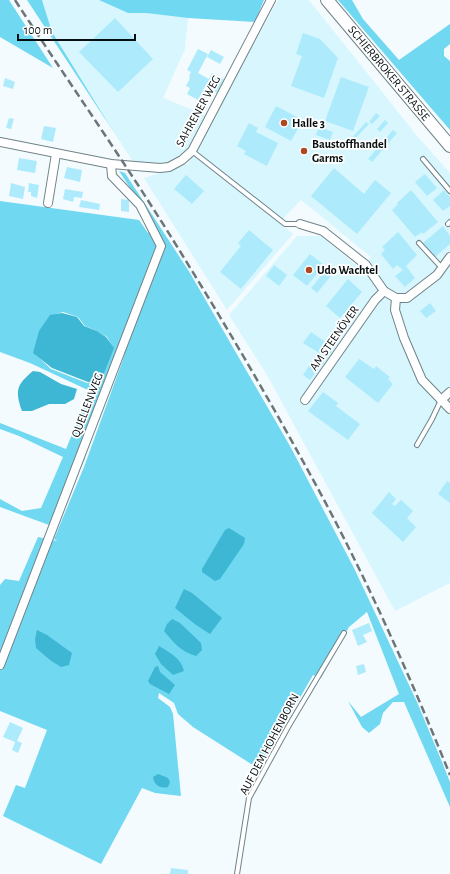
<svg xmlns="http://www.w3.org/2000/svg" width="450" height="874" viewBox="0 0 450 874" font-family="'Alegreya Sans',sans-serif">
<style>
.built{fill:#d8f6fe}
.green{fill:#70d8f1;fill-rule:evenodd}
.water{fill:#3db7d3}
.building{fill:#adebfc}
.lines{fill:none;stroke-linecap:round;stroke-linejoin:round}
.lane-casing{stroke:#708388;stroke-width:6}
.street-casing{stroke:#708388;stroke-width:10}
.secondary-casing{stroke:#708388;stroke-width:14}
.lane{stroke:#fff;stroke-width:4}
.street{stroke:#fff;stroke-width:8}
.secondary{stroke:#fff;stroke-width:12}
.rail{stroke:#6e7578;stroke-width:2.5;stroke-dasharray:8 4;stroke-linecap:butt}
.poi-dot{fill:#ae4820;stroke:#fff;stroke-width:1.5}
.labels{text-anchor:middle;stroke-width:3.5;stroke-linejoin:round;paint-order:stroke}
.street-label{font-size:12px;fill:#070e10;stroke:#fff}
.poi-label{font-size:12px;font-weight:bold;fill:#070e10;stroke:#fff;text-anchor:start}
</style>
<rect width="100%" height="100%" fill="#f3fbfe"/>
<g class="built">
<path d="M42,0H99L128,13H146L188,18L185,49L163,98L208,116L185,156L168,164L134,163L113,131L52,32Z"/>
<path d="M278,0H309L418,137L450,173V583L395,611L267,375L229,315L297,236H321L362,270L371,257L301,200L279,223L293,234L227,310L144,178L188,164Z"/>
</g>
<g class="green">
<path d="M0,0H9L53,68L0,37Z"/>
<path d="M27,0H42L52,32L113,131Z"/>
<path d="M99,0H264L255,22L188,18L146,13H128Z"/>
<path d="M338,0H352L363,19L399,60L450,24V44L444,49V56L450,61V130Z"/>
<path d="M119,171L125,173L190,273L290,446L354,568L417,702L442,762L450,782V807L404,702H393L383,713L380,724L369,733L362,727L348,701L361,717L399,694L367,612L349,627L321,678L313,675L259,769L193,727L178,714L174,703L159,693L158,698L170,707L173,714L181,796L155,793L142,788L101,864L3,816L16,785L25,788L47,730L0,711V585L5,579L19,581L38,537L57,541L54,539L84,467L125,354L102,395L84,461L49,525L0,507V499L22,511L41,508L63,457L19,436L0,429V423L66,449L90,391L30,363L0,352V201L139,220L148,233L154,224ZM63,312L78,317L85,326L95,330L107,337L113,348L101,380L87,383L51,369L34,353L50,316Z"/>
</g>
<g class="water">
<path d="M62,313L77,317L84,326L97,331L106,337L114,348L101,381L88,382L52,368L33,353L39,331L50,315Z"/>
<path d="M33,371L40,372L61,384L77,389L74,399L65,404H49L32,411H22C15,391 16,385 33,371Z"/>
<path d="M229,528L245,538L244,544L220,579L215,581L202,572V569L225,530Z"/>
<path d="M184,589L192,593L222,618L210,634L196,625L175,608Z"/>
<path d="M172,619L180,623L201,643L202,650L196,656C180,651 174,643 164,631L167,624Z"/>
<path d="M37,630L47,635L72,653L69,665L61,667L50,660L36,648L35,639Z"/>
<path d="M159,646C170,653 181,658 184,671L173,675L161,664L155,654Z"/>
<path d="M158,666L160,672L175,685L169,694L150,684L148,681L155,667Z"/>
<path d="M158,774L168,778L170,782L168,787C160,789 154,785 153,777Z"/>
</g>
<g class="building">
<path d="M115,18L153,59L118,92L79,52Z"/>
<path d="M303,33L320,39L338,58L324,98L291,86L302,56L296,54Z"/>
<path d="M198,49L208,54L198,73L209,79L212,73L224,79L217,93L210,89L212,86L207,83L198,100L187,94L190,88L186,86L190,78L189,76L191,72L187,70Z"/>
<path d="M211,50L224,57L220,64L207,57Z"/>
<path d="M341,77L369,87L353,131L325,121Z"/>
<path d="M5,78L15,82L13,89L3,86Z"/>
<path d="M276,106L303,120L291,141L265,127Z"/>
<path d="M376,113L380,116L372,124L369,122Z"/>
<path d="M9,118L14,119L11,129L6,128Z"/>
<path d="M385,120L388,123L380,132L377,129Z"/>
<path d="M366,122L369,124L351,143L349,141Z"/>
<path d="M249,123L258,128L256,132L278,143L267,166L244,154L246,151L237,146Z"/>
<path d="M44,126L56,128L53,142L41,139Z"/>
<path d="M319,127L333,132L330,140L316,135Z"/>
<path d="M393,130L397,133L372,162L368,159Z"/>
<path d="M19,158L37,161L35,173L17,170Z"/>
<path d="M67,167L82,170L80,182L64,178Z"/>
<path d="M334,168L364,194L375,180L391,193L357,234L311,196Z"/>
<path d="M425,174L437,188L427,196L415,182Z"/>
<path d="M186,175L204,191L192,204L174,189Z"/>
<path d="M11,183L25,187L23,199L9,196Z"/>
<path d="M29,183L39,185L37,198L31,196V192H28Z"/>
<path d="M65,189L83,192L82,198L74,197L73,202L63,199Z"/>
<path d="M411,190L438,222L423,234L422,232L415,237L392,210L398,204L397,203Z"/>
<path d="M444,190L450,197V206L443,211L433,200Z"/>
<path d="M121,199L129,200V212L121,211Z"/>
<path d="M81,200L100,204L99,210L79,207Z"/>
<path d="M443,226L450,236V244L435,257L423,243Z"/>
<path d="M249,230L273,250L241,289L220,272L241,246L238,243Z"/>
<path d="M398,232L417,255L406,266L415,278L405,287L395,276L403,270L397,265L393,269L381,254L385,250L382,247Z"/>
<path d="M310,254L324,265L307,286L293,275Z"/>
<path d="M274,265L287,275L279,286L266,276Z"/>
<path d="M325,271L331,276L317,293L311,288Z"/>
<path d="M348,279L362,292L340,318L326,306Z"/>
<path d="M430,303L436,311L426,318L420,311Z"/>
<path d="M311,332L334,348L320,368L313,364L319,353L303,343Z"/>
<path d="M359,359L374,369L376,366L390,377L388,379L393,384L378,403L345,377Z"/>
<path d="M310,364L318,369L310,380L303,375Z"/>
<path d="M323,392L338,403L336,406L360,424L348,440L308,411Z"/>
<path d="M447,481L450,483V503L438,494Z"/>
<path d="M389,492L396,499L392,504L395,506L401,500L413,511L407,518L416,527L403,542L372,513Z"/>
<path d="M369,623L372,631L363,635L367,642L358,646L352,630Z"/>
<path d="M364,664L366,672L358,675L356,666Z"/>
<path d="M10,722L23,728L17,741L22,743L18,753L12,750L15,742L3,737Z"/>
<path d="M171,868L188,870V874H170Z"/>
</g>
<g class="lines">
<g class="lane-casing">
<g id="lane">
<path d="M192,151L285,224H300"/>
<path d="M423,159L450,191"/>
<path d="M448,224L450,222"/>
<path d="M419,243L442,268"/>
<path d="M417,445L432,419L441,400"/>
<path d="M237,874L249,798L288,727L344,633"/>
</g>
</g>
<g class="street-casing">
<g id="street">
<path d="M0,142L111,164L160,168L169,167L182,160L192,151L271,0"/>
<path d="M48,203L56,154"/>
<path d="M300,224L323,231L366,265L384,291L396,298L395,310L404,338L422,380L450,409"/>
<path d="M396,298H407L437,275L450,257"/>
<path d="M305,400L375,300L384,291"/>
<path d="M441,400L450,392"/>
<path d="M0,665L161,246L140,205L112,176L111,164"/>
</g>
</g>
<g class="secondary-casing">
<path id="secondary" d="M327,0L450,146"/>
</g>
<use href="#lane" class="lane"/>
<use href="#street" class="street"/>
<use href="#secondary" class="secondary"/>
<path class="rail" d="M15,0C73,89 134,175 189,266C236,342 281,420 323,498C371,588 412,681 450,775"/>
</g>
<g class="poi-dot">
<circle cx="284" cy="123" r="4"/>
<circle cx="304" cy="151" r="4"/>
<circle cx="309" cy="270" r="4"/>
</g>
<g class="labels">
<g class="street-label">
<text transform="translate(389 73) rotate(50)" y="4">SCHIERBROKER STRASSE</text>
<text transform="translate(198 111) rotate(-61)" y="4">SAHRENER WEG</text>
<text transform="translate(334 338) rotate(-55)" y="4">AM STEENÖVER</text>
<text transform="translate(87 405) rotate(-69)" y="4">QUELLENWEG</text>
<text transform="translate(269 744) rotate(-62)" y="4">AUF DEM HOHENBORN</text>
</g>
<g class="poi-label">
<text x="292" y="127">Halle 3</text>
<text x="312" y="148">Baustoffhandel<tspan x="312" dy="14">Garms</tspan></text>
<text x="317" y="274">Udo Wachtel</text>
</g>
</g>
<path d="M18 34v6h117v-6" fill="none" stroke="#070e10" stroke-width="2"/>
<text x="24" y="34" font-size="12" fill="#070e10" stroke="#ffffff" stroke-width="3" paint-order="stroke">100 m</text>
</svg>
